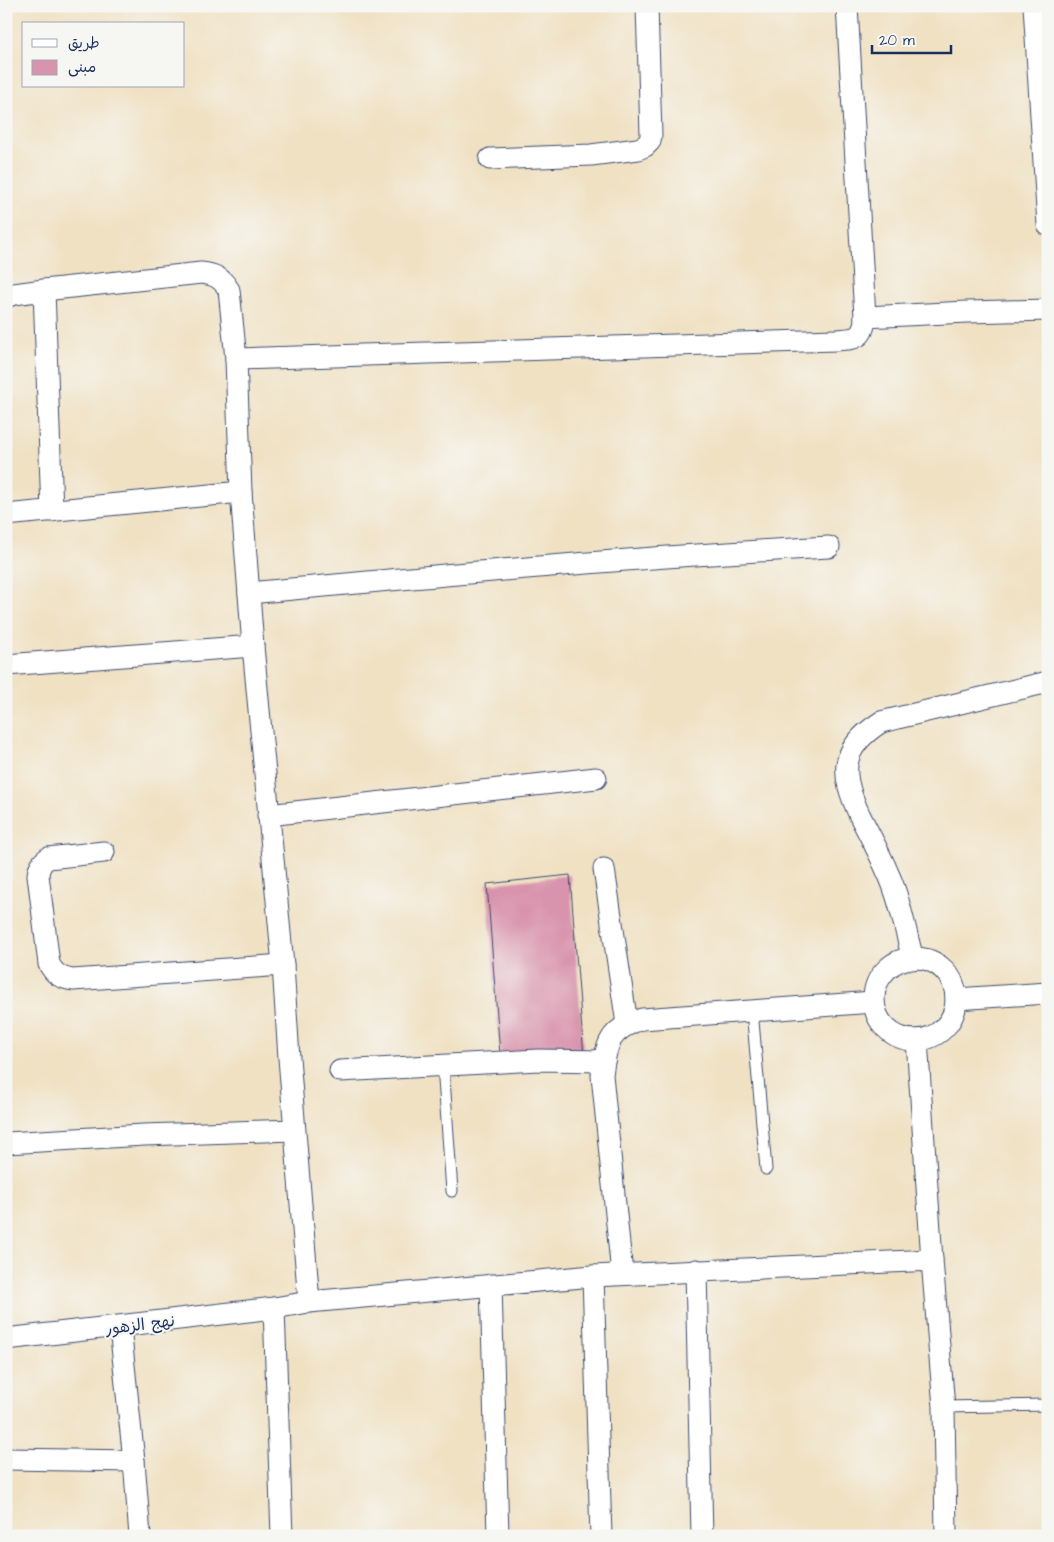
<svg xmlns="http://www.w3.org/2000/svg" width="1054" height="1542" viewBox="0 0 1054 1542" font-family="'Architects Daughter','Playpen Sans Arabic',sans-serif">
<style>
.building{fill:#d994ad}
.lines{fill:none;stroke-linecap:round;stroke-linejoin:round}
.service-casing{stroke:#3b4a6d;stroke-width:13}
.minor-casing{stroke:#3b4a6d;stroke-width:23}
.service{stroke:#fff;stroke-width:11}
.minor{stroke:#fff;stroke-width:21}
.labels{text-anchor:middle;stroke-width:4;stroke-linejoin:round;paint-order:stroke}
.street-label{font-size:16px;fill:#1b2f5e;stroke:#f6f6f2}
</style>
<rect width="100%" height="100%" fill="#f6f6f2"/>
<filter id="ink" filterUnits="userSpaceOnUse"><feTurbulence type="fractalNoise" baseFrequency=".02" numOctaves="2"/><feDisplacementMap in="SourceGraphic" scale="10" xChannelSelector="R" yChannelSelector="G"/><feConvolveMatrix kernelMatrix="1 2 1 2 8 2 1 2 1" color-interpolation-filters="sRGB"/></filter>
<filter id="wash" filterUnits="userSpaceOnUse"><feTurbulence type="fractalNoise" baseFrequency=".0096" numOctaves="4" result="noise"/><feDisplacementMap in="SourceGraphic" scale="20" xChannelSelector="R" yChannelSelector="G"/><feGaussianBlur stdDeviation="1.12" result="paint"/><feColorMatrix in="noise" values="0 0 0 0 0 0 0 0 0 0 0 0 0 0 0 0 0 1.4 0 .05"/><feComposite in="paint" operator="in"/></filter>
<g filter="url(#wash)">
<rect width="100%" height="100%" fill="#f0e1c3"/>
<g id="blocks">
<path class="building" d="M570,875L584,1057L500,1055L487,884Z"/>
</g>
</g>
<g filter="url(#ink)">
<use href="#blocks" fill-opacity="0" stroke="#3b4a6d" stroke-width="1"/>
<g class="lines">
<g class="service-casing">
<g id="service">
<path d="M752,1010L766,1169"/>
<path d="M443,1065L452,1191"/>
<path d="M944,1407L1048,1405"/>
</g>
</g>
<g class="minor-casing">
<g id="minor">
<path d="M1034,6L1048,225"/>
<path d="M490,159L591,155L638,149L645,146L650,141L651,135L647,6"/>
<path d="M44,290L52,511"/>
<path d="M6,297L14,294L44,290L201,273C214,274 222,278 229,290L236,359L241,492L253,646L283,965L289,1058L309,1302"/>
<path d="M865,317L967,312L1048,310"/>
<path d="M236,359L836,340C855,339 864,339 865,317L847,6"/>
<path d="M6,515L241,492"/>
<path d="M249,593C442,575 635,557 829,547"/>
<path d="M6,665L253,646"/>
<path d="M268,815L596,778"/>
<path d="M104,852L48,858C41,863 39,867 38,875L49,964C55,975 61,978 73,980L283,965"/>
<path d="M604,869L627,1024"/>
<circle cx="915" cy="999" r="41"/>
<path d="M913,959C905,930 900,898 887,871C879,852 869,834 860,816C840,773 839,749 881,722L1048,682"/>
<path d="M956,999L1048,993"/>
<path d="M917,1040L932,1260L944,1407L946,1536"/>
<path d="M340,1071L538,1060L604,1061"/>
<path d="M6,1143L144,1135L294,1130"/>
<path d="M696,1270L702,1536"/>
<path d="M622,1274L602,1075C606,1043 610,1029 642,1019L873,1002"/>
<path d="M593,1276L601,1536"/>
<path d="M491,1285L498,1536"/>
<path d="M274,1308L282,1536"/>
<path d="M120,1327L134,1461L140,1536"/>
<path d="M6,1339L274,1308L309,1302L593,1276L932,1260"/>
<path d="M6,1459L134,1461"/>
</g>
</g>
<use href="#service" class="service"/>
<use href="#minor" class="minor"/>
</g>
</g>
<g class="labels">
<g class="street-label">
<text transform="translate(140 1324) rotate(-7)" y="6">نهج الزهور</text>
</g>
</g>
<rect width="1054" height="1542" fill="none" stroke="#f6f6f2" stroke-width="25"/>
<rect x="22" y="22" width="162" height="65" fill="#f6f6f2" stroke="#9ea6b7"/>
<rect x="32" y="39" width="25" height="8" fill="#ffffff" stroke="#9ea6b7"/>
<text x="68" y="48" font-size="15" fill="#1b2f5e">طريق</text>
<rect x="32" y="60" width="25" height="15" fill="#d994ad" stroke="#9ea6b7"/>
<text x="68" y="72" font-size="15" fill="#1b2f5e">مبنى</text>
<path d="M872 45v8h79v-8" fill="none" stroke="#1b2f5e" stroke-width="2.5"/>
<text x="879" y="45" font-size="15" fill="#1b2f5e" stroke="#f6f6f2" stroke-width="4" paint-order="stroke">20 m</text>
</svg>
